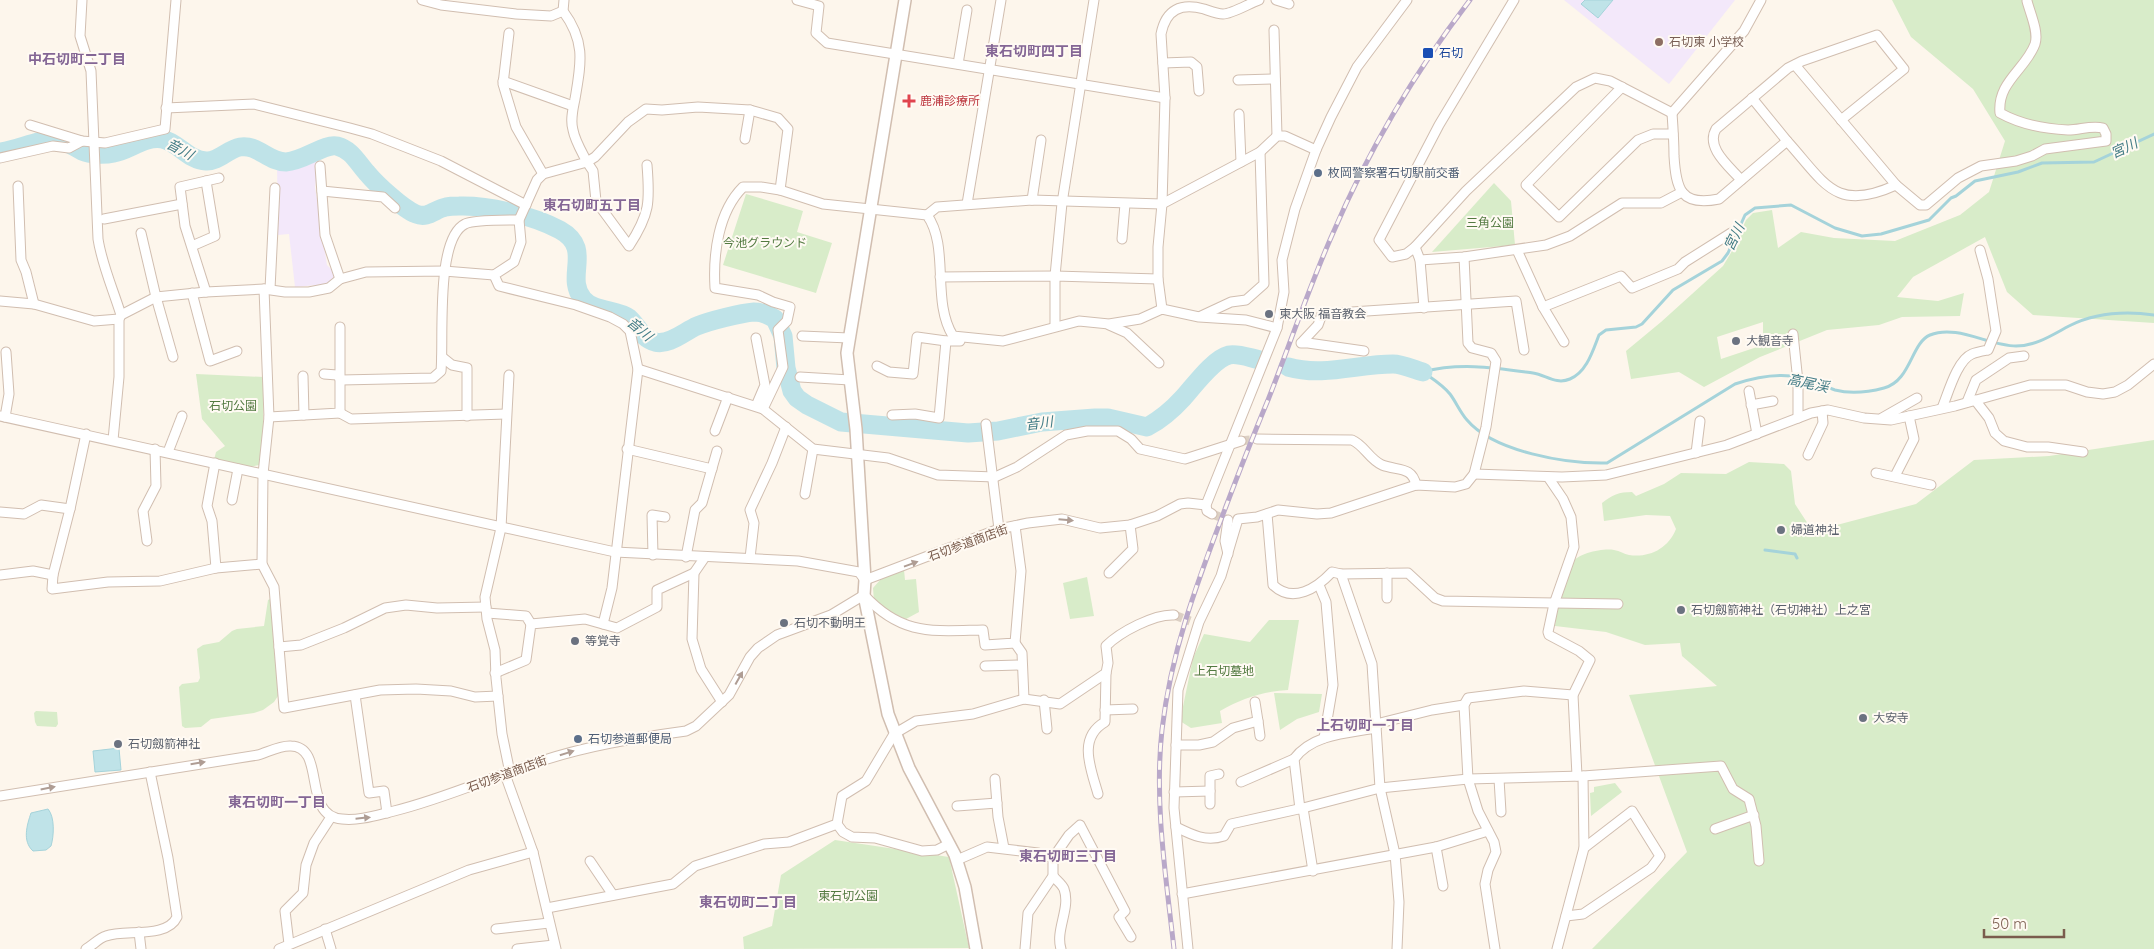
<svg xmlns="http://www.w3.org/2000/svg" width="2154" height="949" viewBox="0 0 2154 949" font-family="Quicksand,'Noto Sans JP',sans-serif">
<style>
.education{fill:#f3e8fa}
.green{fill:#d8ecc9;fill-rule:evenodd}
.water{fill:#bfe3e8;stroke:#a5d3da}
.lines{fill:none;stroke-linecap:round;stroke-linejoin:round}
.stream{stroke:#a5d3da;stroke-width:3}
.river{stroke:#bfe3e8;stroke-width:19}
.minor-tunnel{stroke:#dcd0c4;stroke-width:9;stroke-dasharray:9 4.5;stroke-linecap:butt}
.minor-casing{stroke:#d1beb0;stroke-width:11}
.tertiary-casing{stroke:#d1beb0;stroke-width:14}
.minor{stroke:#fff;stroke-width:9}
.tertiary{stroke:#fff;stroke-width:11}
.rail-casing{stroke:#b9a8c9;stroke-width:5}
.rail{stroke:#fffaf3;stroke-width:3;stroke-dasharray:9;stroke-linecap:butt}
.oneway{fill:#af9d94}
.education-dot{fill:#8d6e63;stroke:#fffaf3;stroke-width:2}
.transit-dot{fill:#1a4fb4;stroke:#fffaf3;stroke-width:2}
.health-dot{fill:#e0444e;stroke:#fffaf3;stroke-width:2}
.service-dot{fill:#5c6f8a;stroke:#fffaf3;stroke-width:2}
.worship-dot{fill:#6b7280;stroke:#fffaf3;stroke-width:2}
.labels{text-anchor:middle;stroke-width:4;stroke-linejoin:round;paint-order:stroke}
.education-label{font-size:12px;fill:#785e54;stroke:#fffaf3;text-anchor:start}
.transit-label{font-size:12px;fill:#164399;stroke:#fffaf3;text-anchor:start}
.health-label{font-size:12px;fill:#be3a42;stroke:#fffaf3;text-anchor:start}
.service-label{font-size:12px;fill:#4e5e75;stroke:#fffaf3;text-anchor:start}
.park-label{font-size:12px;fill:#537a41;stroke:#fffaf3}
.worship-label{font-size:12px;fill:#5b616d;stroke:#fffaf3;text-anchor:start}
.street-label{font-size:12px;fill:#7a5c4d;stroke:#fffaf3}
.neighbourhood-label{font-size:14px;font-weight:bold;fill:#846695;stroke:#fffaf3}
.water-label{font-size:14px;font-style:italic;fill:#437c86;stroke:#fffaf3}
</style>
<rect width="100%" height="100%" fill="#fdf6ec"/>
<g class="education">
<path d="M1564,0H1735L1669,84Z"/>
<path d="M319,160L315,187L327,265L333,271L334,277L327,284L295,287L289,234L278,235L277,164Z"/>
</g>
<g class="green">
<path d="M1892,0H2154V323L2033,315L2007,292L1985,237L1913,277L1897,297L1938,301L1964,293L1960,316L1902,317L1879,325L1827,330L1760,357L1704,387L1679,372L1631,379L1626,351L1661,322L1723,266L1732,251L1746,220L1753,213L1772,210L1778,248L1801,232L1834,238L1895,241L1960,215L1989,192L2005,141L1973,89L1911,37ZM1763,322V345L1721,359L1717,337Z"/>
<path d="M1494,183L1511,201L1515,245L1432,252Z"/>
<path d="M746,194L803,211L797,232L832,243L816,293L723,265Z"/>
<path d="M196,374L264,377L263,428L259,465L250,467L214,460L216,452L225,446L202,419Z"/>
<path d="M2154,440V949H1592L1687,852L1629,695L1717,686L1682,656L1680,643L1645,645L1606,632L1555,626C1557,609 1562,577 1572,563C1578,553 1603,548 1614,550C1620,551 1624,554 1629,555C1649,558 1668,549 1676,529L1670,516L1646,515L1604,521L1602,503C1612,495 1619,492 1632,492L1636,496L1664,484L1681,473L1726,474L1749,462L1784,464L1791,471L1795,504L1808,524L1816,527L1833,526L1916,504L1974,460L2049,456Z"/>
<path d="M904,570L905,580L916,579L919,612L906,619L891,613L874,602L873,588L881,579Z"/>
<path d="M1087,577L1094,616L1070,619L1063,583Z"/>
<path d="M272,598L278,696L274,702L263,710L254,713L211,719L201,727L185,728L182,726L179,687L182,684L198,682L200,678L197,649L203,645L219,642L232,631L237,629L264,626L268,600Z"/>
<path d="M1269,620H1299L1288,690C1265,691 1240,699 1220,711L1222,723L1191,728L1180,721L1193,658L1204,634L1250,642Z"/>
<path d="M1274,693L1322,694L1319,712L1297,719L1280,730Z"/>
<path d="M36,711L57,712L58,724L56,727L37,726L35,722L34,713Z"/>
<path d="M1615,783L1622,792L1591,816L1590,793L1594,792V787Z"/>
<path d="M835,840L949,857L969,948L744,949L743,937L772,926L781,875Z"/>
</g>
<g class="water">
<path d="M1585,0H1613L1598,18L1581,4Z"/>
<path d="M119,748L121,770L95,772L93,751Z"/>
<path d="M48,809C55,817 54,836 51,846L46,850L33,851C22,841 27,825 31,813Z"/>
</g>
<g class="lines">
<g class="stream">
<path d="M1423,372C1460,362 1496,368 1533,373C1546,375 1556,385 1570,379C1587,372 1593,350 1599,335L1606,330L1636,327L1642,324L1673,290L1722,261L1728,253L1745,215L1755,208L1791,205L1835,228L1862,236L1881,234L1929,220L1951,198L1956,196L1975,181L2018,172L2042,163L2094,162L2154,134"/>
<path d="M1423,372C1433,379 1443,385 1450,394C1456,402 1460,412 1467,420C1494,452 1567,464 1607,463L1735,384C1753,378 1772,374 1791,376C1807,378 1820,385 1835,390C1850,394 1869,392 1884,388C1911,381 1911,343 1930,335C1957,324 1989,346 2016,346C2036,346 2052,335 2069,326C2095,313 2125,311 2154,315"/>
<path d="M1765,550L1795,554L1797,558"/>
</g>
<g class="river">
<path d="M0,152C19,150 39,138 58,140C68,142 74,147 82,151C91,155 105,155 114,153C130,150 145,136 162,139C178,142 188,160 206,161C218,162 228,149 240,147C258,144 268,162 286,162C304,161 325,143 337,146C352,150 357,162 367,173C376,184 403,209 416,214C428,219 435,209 446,207C450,206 455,206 459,206C489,205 534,216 560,230C594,249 564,276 583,299C594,312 616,309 629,318C638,326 642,339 655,342C669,346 685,331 697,326C709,321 741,313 754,312C762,312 769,315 775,319L783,336L786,368L792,391L797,398L807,405L841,422L968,433L998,431L1042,422L1095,418H1108L1147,427C1160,420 1173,409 1183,398C1194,386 1213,359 1229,355C1238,353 1250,358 1260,360"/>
<path d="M1288,367C1323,377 1358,364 1393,364C1402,364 1413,369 1423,372"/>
</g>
<g class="minor-tunnel">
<path d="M1241,441L1257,439"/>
<path d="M1212,514L1228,520"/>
<path d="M1174,615L1190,621"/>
</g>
<g class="minor-casing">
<g id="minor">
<path d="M82,0L80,36L91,71L98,239C102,265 113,289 121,315L119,319V377L113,440"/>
<path d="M422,0L441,5L516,14L551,16L563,11"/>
<path d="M564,0L563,11C586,42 581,63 575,99C573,109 570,120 573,130C575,141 582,152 587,162L543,174L537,180L519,220L521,242L514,262L494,275L499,286L576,305L610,317L623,324L630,331L638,369L612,588L603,624"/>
<path d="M797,0L819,6L816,33L827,43L1165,98"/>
<path d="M1276,0L1289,4"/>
<path d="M1274,30L1277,136"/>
<path d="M509,33L503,84L516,127L543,174"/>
<path d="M1163,63L1191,62L1197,67L1199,91"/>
<path d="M958,64L967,10"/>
<path d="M1795,65L1896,185L1920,205H1926L1958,178L1981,166L2016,161L2032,156L2045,149L2106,141V134L2103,128C2091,125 2080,130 2068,130C2045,129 2020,124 2000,113C1997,82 2026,69 2035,44C2039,32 2030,13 2027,1"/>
<path d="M1238,80L1275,79"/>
<path d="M503,81L573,106"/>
<path d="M1622,87L1526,185L1559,217L1638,140L1653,134H1673"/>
<path d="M1752,98L1787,141"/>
<path d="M166,108L254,104L350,128L372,134L441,161L526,205"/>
<path d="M1672,113C1673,127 1674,142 1674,156C1676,188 1680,207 1719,199L1787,141C1825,183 1835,213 1896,185"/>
<path d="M1239,114L1241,162"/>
<path d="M30,125L82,141L105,143L165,129L176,0"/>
<path d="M745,139L750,110"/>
<path d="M0,158L53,146L69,148L82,141"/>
<path d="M647,165C650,202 650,214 629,246L596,201L593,171L587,162L595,157L628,122L646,109L662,110L698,107L750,110L778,118L788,129L780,190L823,204L927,215C950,247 931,301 953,336L1003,341L1079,321L1109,324L1140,319L1162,309L1199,317L1246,320L1277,328"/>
<path d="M320,166L325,235L340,279"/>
<path d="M1741,180C1730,167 1705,148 1716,129L1788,68L1802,61L1877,35L1904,69L1841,120"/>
<path d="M18,186L21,260L26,272L34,304"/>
<path d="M322,191L383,197L395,208"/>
<path d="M1032,200L1041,140"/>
<path d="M967,204L1001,0"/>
<path d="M927,215L937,207L1032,200L1162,204L1260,152L1277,136H1285L1316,150"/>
<path d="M104,219L182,204"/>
<path d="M141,233L156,297L173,357"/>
<path d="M1122,239L1125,204"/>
<path d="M192,246L215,236L206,181"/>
<path d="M1415,247L1466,191L1576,87L1595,78L1610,81L1672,113L1744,31L1761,0"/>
<path d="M1517,250L1543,307L1564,342"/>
<path d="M1464,257L1468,343L1472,348L1491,353L1496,361L1486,427L1474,474L1562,477L1606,475L1727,445L1811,413L1828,410L1864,418L1891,420L1955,406L2030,385H2066L2087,392L2103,394L2115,392L2128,385L2154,364"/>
<path d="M1420,260L1464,257L1546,245L1570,236L1622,203H1661L1682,192"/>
<path d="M940,277L1055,276L1158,279"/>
<path d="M264,289L269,417L263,474L262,564L274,587L284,708L380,690L416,689L451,691L475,697L498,696"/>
<path d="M270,289L275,188"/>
<path d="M206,292L185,226L180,187L219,178"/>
<path d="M192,293L210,361L237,351"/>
<path d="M0,301L34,304L94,321L119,319"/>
<path d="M1543,307L1621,276L1632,288L1678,269L1685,262L1731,233"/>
<path d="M1424,308L1420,260L1415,247L1406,254L1392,257L1379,240L1439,125L1514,0"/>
<path d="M1162,309L1158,279V247L1162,204L1165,98L1161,34C1166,9 1181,3 1204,9C1210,11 1217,14 1223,14C1232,14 1250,3 1259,0"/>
<path d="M121,315L156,297L206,292L264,289L285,292H309L329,288L340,279L366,272L444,271L494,275"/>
<path d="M1201,316L1231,302L1246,300L1264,284L1260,152"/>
<path d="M1109,325L1127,333L1159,363"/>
<path d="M1055,326V276L1062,203L1094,0"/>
<path d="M1793,334L1798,382V418"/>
<path d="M802,336L849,338"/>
<path d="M1303,341L1318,325L1322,314L1516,301L1524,350"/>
<path d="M1301,343H1308L1364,351"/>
<path d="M442,357L452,365L467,368V416"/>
<path d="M877,366L889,372L913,374L917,337L946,341"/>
<path d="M638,369L763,409L813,449L888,458L938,475L995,477L1017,467L1066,435L1087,431H1118L1131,439L1140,449L1185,459L1241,441"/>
<path d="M324,374L337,375L341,380L433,378L441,371C444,340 435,239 465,224C472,220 508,220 519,220"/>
<path d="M509,375L501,528L485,597L487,619L495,650L496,678L502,734L509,768L506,777L533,852L556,949"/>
<path d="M303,376L304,415"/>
<path d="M800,377L850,380"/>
<path d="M1749,391L1757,434"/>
<path d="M1975,400L1989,418L1995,433L2004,441L2027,447H2048L2083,452"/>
<path d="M1967,402L1976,380L2009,358L2024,356"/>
<path d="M1751,405L1773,401"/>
<path d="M756,406L765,385L756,338"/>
<path d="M1942,408C1948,394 1957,360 1972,354C1977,352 1983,351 1988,350L1996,331L1988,279L1980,250"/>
<path d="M763,409L783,367L778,330L787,321L790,307L773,302L758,295L715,288C713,254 718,212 743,187H761L780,190"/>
<path d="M340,413L351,419L506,414"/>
<path d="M892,415L915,414L939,418L946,341H960"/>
<path d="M0,416L615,552L798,561L859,572L865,580L999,529L1028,523L1062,519L1100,528L1130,525L1157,516L1180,504L1188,503L1206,505"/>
<path d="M5,417L9,394L6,352"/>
<path d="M269,417L340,413V327"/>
<path d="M1882,418L1917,398"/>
<path d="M986,424L999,529"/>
<path d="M715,431L728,397"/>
<path d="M86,434L70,509L53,575L52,589L108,582L160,581L216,568L262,564"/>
<path d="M1257,439L1352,440C1364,445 1369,459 1382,465C1398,471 1412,466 1416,485"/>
<path d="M627,449L712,469"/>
<path d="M168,452L182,416"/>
<path d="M1696,453L1700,421"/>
<path d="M1808,455L1823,423L1822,411"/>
<path d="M215,463L207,506L212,521L216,568"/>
<path d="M1876,473L1931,485"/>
<path d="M1895,476L1914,439L1909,416"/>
<path d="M1548,477L1563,499L1571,517L1574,547L1554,604L1548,632L1549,635L1579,651L1590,660L1573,695L1577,776"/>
<path d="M805,494L813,449"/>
<path d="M232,500L238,469"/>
<path d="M0,512L24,514L41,505L70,509"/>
<path d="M1212,514L1207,511L1206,505L1277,328L1284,292L1282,260L1295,209L1316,150L1331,117L1357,67L1407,0"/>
<path d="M1267,514L1273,585C1293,604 1317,588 1332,572L1341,574L1408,573L1435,598L1443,601L1618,604"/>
<path d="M147,541L143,511L156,486L155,449"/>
<path d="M1228,554L1225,541L1228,520"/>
<path d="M653,555L652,515L665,517"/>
<path d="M686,557L695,510L702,503L717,451"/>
<path d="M705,557L694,573L692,639L701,669L722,702"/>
<path d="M750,558L754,523L750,510L772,463L786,427"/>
<path d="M1109,573L1133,549L1130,525"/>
<path d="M1341,574L1372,664L1380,788L1395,854L1399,902L1397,949"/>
<path d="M0,575L33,571L53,575"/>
<path d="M1319,585L1326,602L1333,685L1324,738"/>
<path d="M1387,598V573"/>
<path d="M487,613L526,616L531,624"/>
<path d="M1015,643L1022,653L1024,699"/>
<path d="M279,647L301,645L344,628L385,608L406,605L437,608L486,607"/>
<path d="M985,666L1022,665"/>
<path d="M495,673L526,660L531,624L585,619L617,628L657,607V590L694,573"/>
<path d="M355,695L369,793L384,791L387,813"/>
<path d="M1044,700L1047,729"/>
<path d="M1105,710L1133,709"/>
<path d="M1258,721L1260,736"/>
<path d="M1376,724L1432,710L1464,705"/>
<path d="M1176,745H1199L1213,742L1233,728L1258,721L1255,702"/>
<path d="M995,779L998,817L1004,848"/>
<path d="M1499,779L1501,812"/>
<path d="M1241,782L1294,759"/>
<path d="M1174,792L1210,791"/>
<path d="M1098,794C1091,769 1077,738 1105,722L1106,673"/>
<path d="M0,796L258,755C268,752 281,745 291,746C327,747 301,816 342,819C359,821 377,815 394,811C443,799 489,778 538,762C586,746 635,738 686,731L696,726L729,695L750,657L758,648L777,635L831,615L864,595C902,636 932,631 983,630L985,645L1015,643L1021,571L1015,526"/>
<path d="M1210,804V776L1219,774"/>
<path d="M957,806L997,803"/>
<path d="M1303,808L1313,871"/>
<path d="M1300,809L1294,759C1312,734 1348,733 1376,728"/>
<path d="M837,824L843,832L852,837L875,838L922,851L937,850L949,844"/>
<path d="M1176,827C1192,835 1206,842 1224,836L1231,824L1303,808L1380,788L1468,779L1583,776L1721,766L1733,789L1749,799L1756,826L1759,861"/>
<path d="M1715,829L1754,815"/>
<path d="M1436,847L1443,886"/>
<path d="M957,860L987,847L1038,853L1053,858"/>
<path d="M590,861L613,895"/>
<path d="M1053,876C1056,880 1062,884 1064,889C1071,908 1055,930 1061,949"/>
<path d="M1182,894L1436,847L1488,831"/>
<path d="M547,908L673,884L695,866L764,844L789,842L837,824L842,796L866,781L894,734L916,721L973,714L1024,699L1060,704L1106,673L1108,663L1106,646C1120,632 1154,614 1174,615"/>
<path d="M1566,916L1583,914L1651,868L1660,856L1632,811L1584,848"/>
<path d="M325,929L331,949"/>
<path d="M496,929L549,923"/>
<path d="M139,932L141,949"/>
<path d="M289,944L285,911L303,893L306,865L314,843L331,817"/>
<path d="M86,949C93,945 99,938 106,936C125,929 167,939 177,917L168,858L150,772"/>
<path d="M279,949L469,870L533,852"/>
<path d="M517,949L554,945"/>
<path d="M1025,949L1028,913L1053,876V858L1069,835L1080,825L1125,911L1119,917L1131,937"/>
<path d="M1188,949L1174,808L1178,690L1199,622L1221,576L1238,519L1257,517L1278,510L1317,514L1331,513L1416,485L1455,487L1466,484L1474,474"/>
<path d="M1495,949L1485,884L1488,870L1496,852L1494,842L1478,811L1468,779L1464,705L1468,698L1524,691L1573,695"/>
<path d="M1557,949L1584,848L1583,776"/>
</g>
</g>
<g class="tertiary-casing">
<path id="tertiary" d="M905,0L847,353L856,429L865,580L864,595L888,714L909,768L955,855L965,887L976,949"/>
</g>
<use href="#minor" class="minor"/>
<use href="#tertiary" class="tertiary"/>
<g class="rail-casing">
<path id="rail" d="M1174,949C1166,877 1154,802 1162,730C1171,651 1197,583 1225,509C1239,472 1253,436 1268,400C1290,344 1309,287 1333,233C1369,149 1415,72 1470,0"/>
</g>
<use href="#rail" class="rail"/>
</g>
<defs><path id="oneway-solid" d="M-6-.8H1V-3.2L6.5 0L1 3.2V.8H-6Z" transform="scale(1.25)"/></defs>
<g class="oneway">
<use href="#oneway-solid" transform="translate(1066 520) rotate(5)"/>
<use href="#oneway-solid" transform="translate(911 564) rotate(-20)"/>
<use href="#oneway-solid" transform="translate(739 678) rotate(-61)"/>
<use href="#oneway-solid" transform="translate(567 753) rotate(-17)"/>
<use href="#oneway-solid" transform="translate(198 763) rotate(-9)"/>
<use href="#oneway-solid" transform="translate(48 788) rotate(-11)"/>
<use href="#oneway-solid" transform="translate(363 818) rotate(-6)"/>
</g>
<circle class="education-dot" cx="1659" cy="42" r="5"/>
<rect class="transit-dot" x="1422" y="47" width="12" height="12" rx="2.5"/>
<path class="health-dot" d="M906.5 93.5h5v5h5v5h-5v5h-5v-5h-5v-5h5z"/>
<g class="service-dot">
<circle cx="1318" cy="173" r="5"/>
<circle cx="578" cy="739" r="5"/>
</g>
<g class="worship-dot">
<circle cx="1269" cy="314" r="5"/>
<circle cx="1736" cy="341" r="5"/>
<circle cx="1781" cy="530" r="5"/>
<circle cx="1681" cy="610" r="5"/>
<circle cx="784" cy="623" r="5"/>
<circle cx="575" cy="641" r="5"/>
<circle cx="1863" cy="718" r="5"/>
<circle cx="118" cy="744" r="5"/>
</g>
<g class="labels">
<g class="education-label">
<text x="1669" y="46">石切東 小学校</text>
</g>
<g class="transit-label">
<text x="1439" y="57">石切</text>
</g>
<g class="health-label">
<text x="920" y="105">鹿浦診療所</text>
</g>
<g class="service-label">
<text x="1328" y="177">枚岡警察署石切駅前交番</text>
<text x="588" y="743">石切参道郵便局</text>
</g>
<g class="park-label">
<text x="1490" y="227">三角公園</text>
<text x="765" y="247">今池グラウンド</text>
<text x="233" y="410">石切公園</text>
<text x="1224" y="675">上石切墓地</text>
<text x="848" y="900">東石切公園</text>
</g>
<g class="worship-label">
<text x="1279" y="318">東大阪 福音教会</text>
<text x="1746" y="345">大観音寺</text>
<text x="1791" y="534">婦道神社</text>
<text x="1691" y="614">石切劔箭神社（石切神社）上之宮</text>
<text x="794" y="627">石切不動明王</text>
<text x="585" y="645">等覚寺</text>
<text x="1873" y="722">大安寺</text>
<text x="128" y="748">石切劔箭神社</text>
</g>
<g class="street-label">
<text transform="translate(968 543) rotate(-20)" y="4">石切参道商店街</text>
<text transform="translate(507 774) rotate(-20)" y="4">石切参道商店街</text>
</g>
<g class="neighbourhood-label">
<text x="1034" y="56">東石切町四丁目</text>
<text x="77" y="64">中石切町二丁目</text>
<text x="592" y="210">東石切町五丁目</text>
<text x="1365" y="730">上石切町一丁目</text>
<text x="277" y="807">東石切町一丁目</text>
<text x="1068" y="861">東石切町三丁目</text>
<text x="748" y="907">東石切町二丁目</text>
</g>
<g class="water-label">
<text transform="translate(2124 148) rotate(-25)" y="5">宮川</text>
<text transform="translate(180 149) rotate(28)" y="5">音川</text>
<text transform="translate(1734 237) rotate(-64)" y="5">宮川</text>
<text transform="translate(640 329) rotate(40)" y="5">音川</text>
<text transform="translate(1808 383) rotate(12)" y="5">高尾渓</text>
<text transform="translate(1039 423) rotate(-7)" y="5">音川</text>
</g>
</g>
<path d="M1984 929v8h80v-8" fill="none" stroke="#7a5c4d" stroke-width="2.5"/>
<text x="1992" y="929" font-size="15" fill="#7a5c4d" stroke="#fffaf3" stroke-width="4" paint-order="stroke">50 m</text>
</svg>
